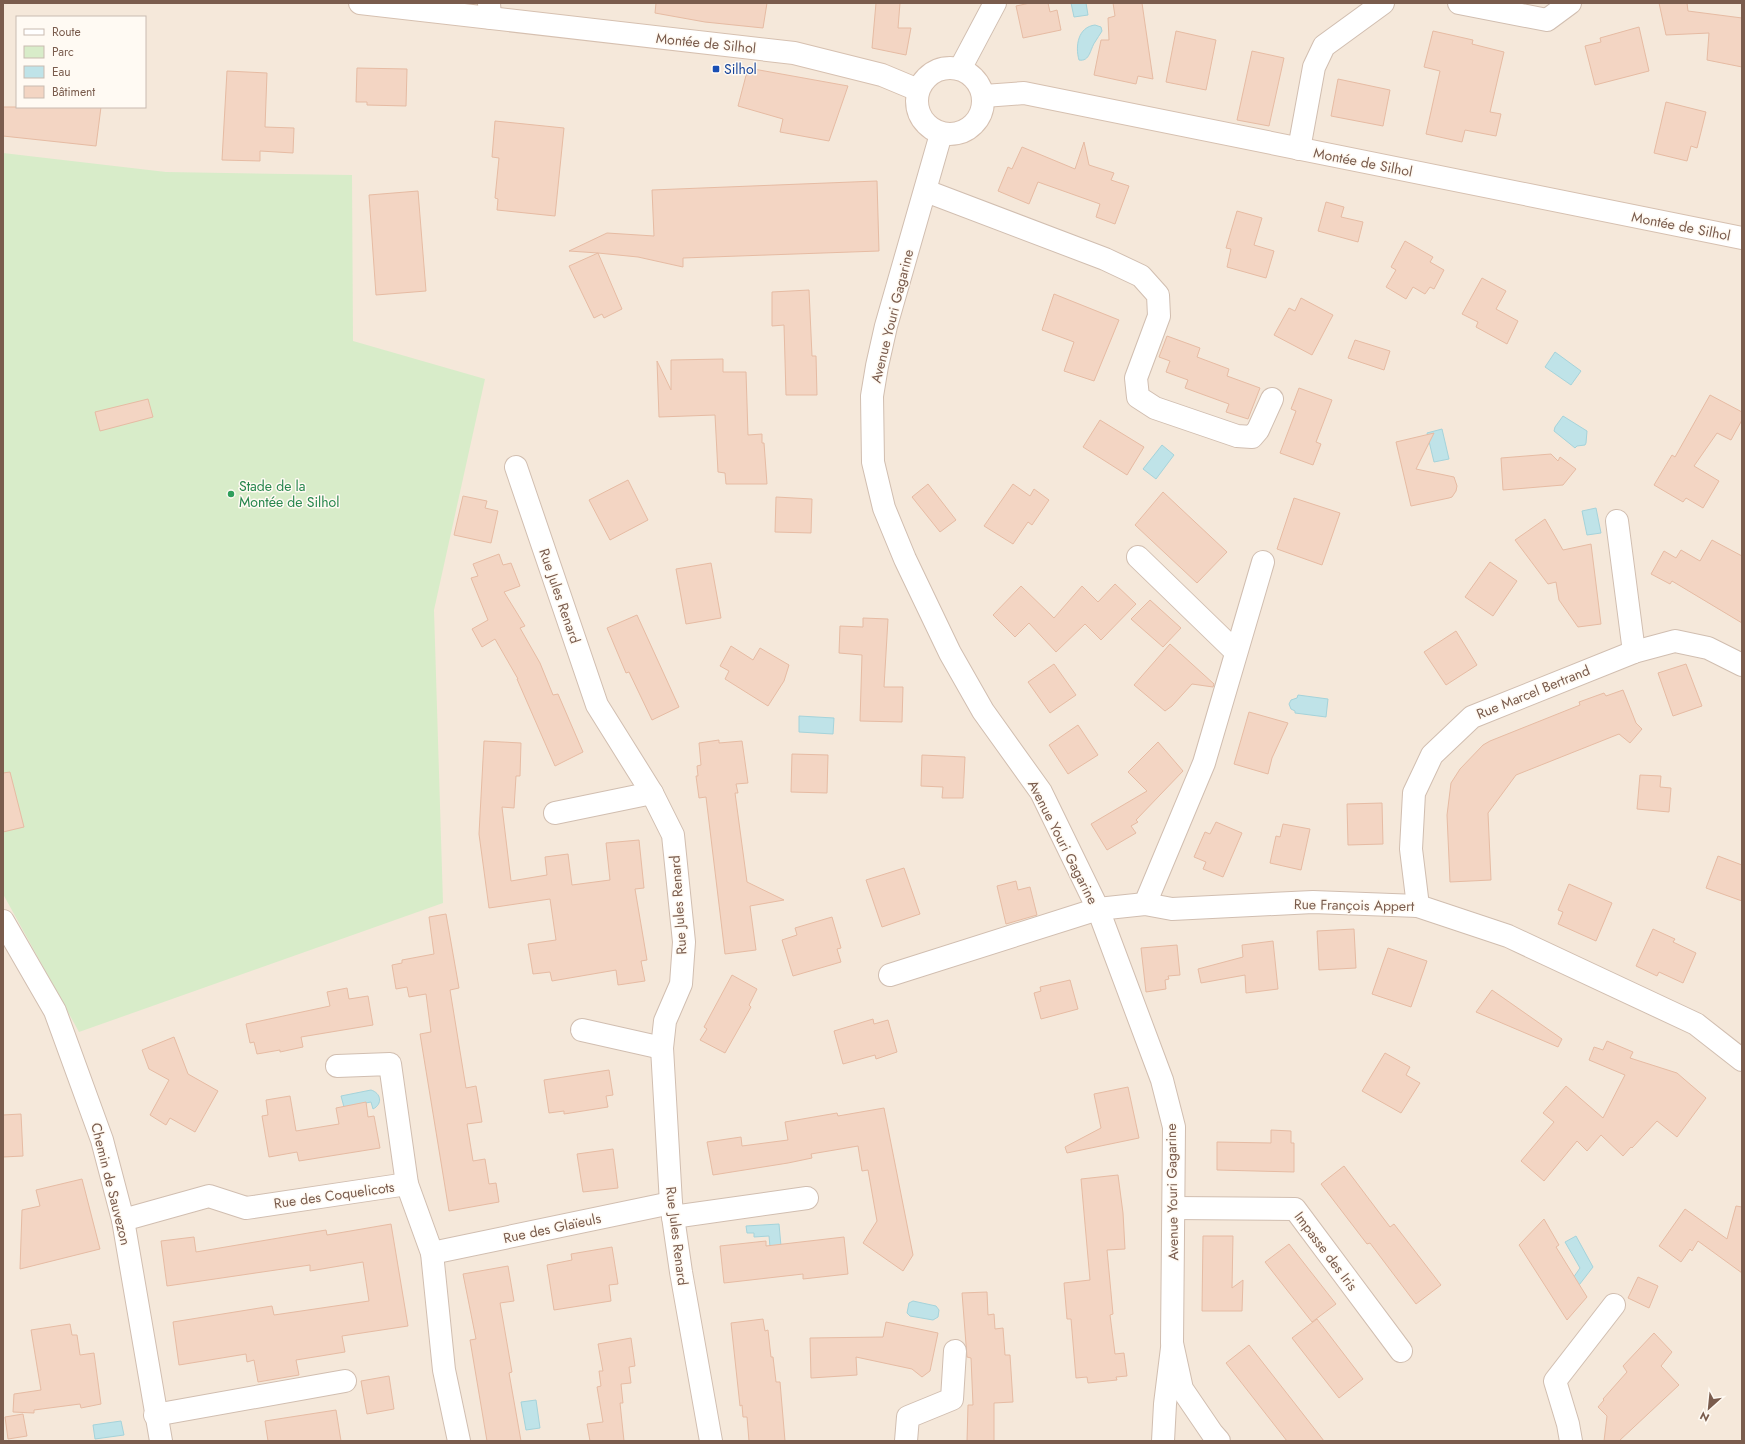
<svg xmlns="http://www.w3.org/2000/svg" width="1745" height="1444" viewBox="0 0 1745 1444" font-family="Jost,sans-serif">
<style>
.residential{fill:#f5e8da;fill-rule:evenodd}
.green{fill:#d8ecc9}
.water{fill:#bfe3e8;stroke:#a5d3da}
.building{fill:#f3d5c3;stroke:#e6bba3}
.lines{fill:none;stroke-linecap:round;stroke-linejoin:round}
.minor-casing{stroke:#d1beb0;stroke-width:24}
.tertiary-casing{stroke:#d1beb0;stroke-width:24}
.secondary-casing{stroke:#d6c0b0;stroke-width:24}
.minor{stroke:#fff;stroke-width:22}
.tertiary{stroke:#fff;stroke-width:22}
.secondary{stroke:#fff;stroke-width:22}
.transit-dot{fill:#1a4fb4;stroke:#fffaf3;stroke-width:1.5}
.leisure-dot{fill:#2e9e5b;stroke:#fffaf3;stroke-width:1.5}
.labels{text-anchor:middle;stroke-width:3;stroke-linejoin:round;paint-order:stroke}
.street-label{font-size:14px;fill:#7a5c4d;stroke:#fffaf3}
.transit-label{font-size:14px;fill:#164399;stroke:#fffaf3;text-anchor:start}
.leisure-label{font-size:14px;fill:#27864d;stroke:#fffaf3;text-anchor:start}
</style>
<rect width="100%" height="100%" fill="#fdf6ec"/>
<path class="residential" d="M3,3H1742V1441H3ZM17,17H145V107H17Z"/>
<path class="green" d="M3,153L166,172L352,175L353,341L485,379L434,610L443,903L79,1032L3,894Z"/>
<g class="water">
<path d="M1071,3H1086L1088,15L1074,17Z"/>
<path d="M1095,25L1101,27L1102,31C1100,35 1097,38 1095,42C1090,49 1090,62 1079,60C1075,46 1078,27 1095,25Z"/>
<path d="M1555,352L1581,371L1571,385L1545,367Z"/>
<path d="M1563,416L1587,431L1586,443L1585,445L1577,446L1575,448L1554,431L1555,427Z"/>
<path d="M1442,429L1449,459L1434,462L1427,433Z"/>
<path d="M1162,445L1174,455L1156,479L1143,469Z"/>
<path d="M1596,508L1601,533L1587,535L1582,511Z"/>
<path d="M1298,695L1328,699L1326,717L1295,713V711L1291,709L1289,704L1291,700L1297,698Z"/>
<path d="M799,716L834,718L833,734L799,732Z"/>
<path d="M371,1090C381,1093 383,1104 373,1109L371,1102L344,1107L341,1096Z"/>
<path d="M779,1224L782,1257L771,1258L769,1236L754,1237V1233H747L746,1226Z"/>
<path d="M1576,1236L1593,1267L1576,1289L1571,1281L1580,1268L1565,1242Z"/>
<path d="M913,1301L936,1306L939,1310L938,1317L933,1320L910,1316L907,1313L909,1303Z"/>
<path d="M536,1400L540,1428L526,1430L521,1402Z"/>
<path d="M121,1421L124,1435L95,1439L93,1425Z"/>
</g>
<g class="building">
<path d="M656,3H767L763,28L705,22L655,13Z"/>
<path d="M876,3H900L898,28H911L906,55L872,48Z"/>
<path d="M1030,3H1048L1050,12L1057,10L1061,30L1023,38L1016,6Z"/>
<path d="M1113,3H1142L1153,79L1138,76L1136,84L1094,75L1101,40H1109L1108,18L1115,16Z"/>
<path d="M1659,3H1687L1688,11L1742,18V67L1707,60L1709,33L1666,35Z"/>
<path d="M1639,27L1649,71L1595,85L1585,46L1601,42L1600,38Z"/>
<path d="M1176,31L1216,40L1206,90L1166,82Z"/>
<path d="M1433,31L1473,40L1472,44L1504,52L1490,112L1501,114L1496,136L1465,130L1462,142L1426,134L1440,71L1424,67Z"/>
<path d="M1252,51L1284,58L1269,126L1237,120Z"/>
<path d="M357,68L407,69L406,106L367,105V102H356Z"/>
<path d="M748,68L848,86L829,141L780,132L783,119L738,106Z"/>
<path d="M227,71L267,73L265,127L294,128L293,153L260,151V161L222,160Z"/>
<path d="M1338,79L1390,90L1383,126L1331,116Z"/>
<path d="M1666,102L1706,112L1697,148L1691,146L1687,161L1654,153Z"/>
<path d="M3,107H101L96,146L3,136Z"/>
<path d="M495,121L564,128L555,216L497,210L498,199L495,198L499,158L492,157Z"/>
<path d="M1084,142L1089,165L1114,173L1111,180L1129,186L1115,224L1096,217L1100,204L1038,182L1029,204L998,191L1008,167L1012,169L1022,147L1075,169Z"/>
<path d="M877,181L879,251L683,258V267L638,257L598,253L622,309L604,318L602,314L594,318L569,266L598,253L569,251L607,233L654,236L652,190Z"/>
<path d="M418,191L426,291L376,295L369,195Z"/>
<path d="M1326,202L1344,207L1341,217L1363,222L1358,242L1318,231Z"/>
<path d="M1237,211L1262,218L1254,245L1274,251L1266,278L1227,267L1231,249L1226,248Z"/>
<path d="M1405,241L1433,257L1430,262L1444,270L1434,289L1430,287L1425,294L1413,287L1406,299L1386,287L1396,270L1391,267Z"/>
<path d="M1482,278L1506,291L1496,309L1518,321L1507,344L1476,327L1478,322L1462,314Z"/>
<path d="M809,290L812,356H816L817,395H786L784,325L772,326V292Z"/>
<path d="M1054,294L1119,320L1094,381L1064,371L1074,342L1042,330Z"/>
<path d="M1301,298L1333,315L1312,355L1274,335L1289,308L1295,311Z"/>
<path d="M1167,336L1200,348L1197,357L1229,369L1227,376L1260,388L1248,419L1226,412L1229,404L1185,388L1188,380L1166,372L1170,361L1159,357Z"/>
<path d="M1355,340L1390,351L1384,370L1348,358Z"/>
<path d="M723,359V372H746L748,435L762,434V443H764L767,484H726L725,473L718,472L715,415L659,417L657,361L671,390V360Z"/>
<path d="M1299,388L1332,400L1316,442L1321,444L1313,465L1280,453L1296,411L1291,409Z"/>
<path d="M1710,395L1742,412V420L1731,440L1717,433L1694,466L1719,481L1703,508L1686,498L1683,502L1654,485L1672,455L1675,457Z"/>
<path d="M148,399L153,417L100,431L95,412Z"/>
<path d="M1100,420L1144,447L1127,475L1083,447Z"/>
<path d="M1434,433L1416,469L1454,477L1457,486L1456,491L1452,497L1449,498L1411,506L1396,442Z"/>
<path d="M1551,454L1558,461L1560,457L1576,469L1563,485L1503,490L1501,458Z"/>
<path d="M628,480L648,520L610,540L589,500Z"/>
<path d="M928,484L956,520L940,532L912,497Z"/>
<path d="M1013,484L1030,496L1034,489L1049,500L1032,525L1028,522L1013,544L984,526Z"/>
<path d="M1163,492L1227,552L1197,583L1135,525Z"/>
<path d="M463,496L487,501L485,508L498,511L491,543L454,535Z"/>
<path d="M776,497L812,499L811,533L775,532Z"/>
<path d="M1294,498L1340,513L1322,565L1277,549Z"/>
<path d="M1545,519L1563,550L1591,544L1601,624L1578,627L1559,600L1556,582L1548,584L1515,540Z"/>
<path d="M1712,540L1742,556V623L1672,581L1670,584L1651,574L1664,551L1676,558L1681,550L1700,561Z"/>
<path d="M499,554L503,565L511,563L520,586L504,592L525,626L520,628L540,663L553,695L558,694L583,752L555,766L517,679H518L495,639L482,647L472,629L488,620L471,578L478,576L473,564Z"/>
<path d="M1490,562L1517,581L1493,616L1465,597Z"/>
<path d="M711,563L721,618L686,624L676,569Z"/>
<path d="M1115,584L1136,604L1101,640L1085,624L1056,652L1029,623L1015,637L993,615L1021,586L1054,618L1082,586L1098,602Z"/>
<path d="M1150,600L1181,628L1163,647L1131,619Z"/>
<path d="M637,615L679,707L652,720L629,672L626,673L607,628Z"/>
<path d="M863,618L888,619L884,687H903L902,722L860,721L862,655L839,653L840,626L863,627Z"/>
<path d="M1456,631L1477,665L1446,685L1424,652Z"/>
<path d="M1170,644L1214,684L1213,687L1192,684L1172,706L1165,711L1134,685Z"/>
<path d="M731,646L753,660L760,648L789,665L784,681L768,706L725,679L729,671L720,666Z"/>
<path d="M1054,664L1076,695L1050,713L1028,682Z"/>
<path d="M1686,664L1702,706L1673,716L1658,673Z"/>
<path d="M1623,690L1636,723L1642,729L1630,743L1619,734L1516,775L1488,813L1491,880L1450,882L1447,815L1451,783L1460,769L1483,745L1490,741L1580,705L1579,702L1604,693L1606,696Z"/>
<path d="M1249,712L1288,723L1272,758L1268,774L1234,764Z"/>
<path d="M1078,725L1098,755L1068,774L1049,745Z"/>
<path d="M719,740V743L742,741L748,783L736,784L738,793H735L747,882L784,900L750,906L756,950L725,954L706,797L699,798L696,776H698L697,766L701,765L699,743Z"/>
<path d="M484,741L521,743L520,776H516L514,808L502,807L511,881L547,875L545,857L568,854L572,885L610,880L606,843L639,840L644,888L635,889L647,960L641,961L645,981L618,985L616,970L552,981L550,972L533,974L528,944L556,940L550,899L489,908L479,834Z"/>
<path d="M1158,742L1183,771L1136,820L1138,822L1131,826L1136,833L1107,850L1091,824L1147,791L1128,772Z"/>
<path d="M792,754L828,755L827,793L791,792Z"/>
<path d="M922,755L965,757L963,798H942L943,787L921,786Z"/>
<path d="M10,772L24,827L3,832V773Z"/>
<path d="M1640,775L1661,776L1660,787L1671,788L1669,812L1637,809Z"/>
<path d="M1382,803L1383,844L1348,845L1347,804Z"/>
<path d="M1216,822L1242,833L1223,877L1203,869L1206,862L1194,857L1205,832L1210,834Z"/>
<path d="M1283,824L1310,829L1301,870L1270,863L1276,836L1280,837Z"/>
<path d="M1718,856L1742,865V901L1706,888Z"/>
<path d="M904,868L920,914L882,927L866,880Z"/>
<path d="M1016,881L1018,890L1030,887L1037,915L1006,924L997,886Z"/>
<path d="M1569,884L1612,903L1596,941L1558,924L1563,912L1558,910Z"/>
<path d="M446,914L459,988L450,990L466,1088L476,1086L482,1122L467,1124L473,1161L485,1159L489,1184L496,1183L499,1202L449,1211L420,1034L431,1032L426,994L409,997L407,987L396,989L392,965L402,963V960L434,954L429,917Z"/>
<path d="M832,917L841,948L837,949L841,962L793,976L782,940L797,935L795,928Z"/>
<path d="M1354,929L1356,968L1319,970L1317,931Z"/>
<path d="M1653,929L1675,939L1673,942L1696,953L1683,983L1659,972L1657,976L1636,966Z"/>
<path d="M1273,941L1278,989L1246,993L1245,975L1201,983L1198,969L1243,957L1242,945Z"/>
<path d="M1177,945L1180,975L1168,976L1169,979L1165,980L1166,989L1146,992L1141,948Z"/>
<path d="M1388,948L1427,961L1411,1007L1372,994Z"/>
<path d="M732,975L757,989L749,1005L751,1007L725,1053L700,1040L707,1029L704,1027Z"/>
<path d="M1070,980L1078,1009L1041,1019L1034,993L1041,991L1040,987Z"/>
<path d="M347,988L349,999L368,996L373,1025L301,1037L303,1047L280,1052V1050L257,1054L254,1042L250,1043L246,1024L330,1006L327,992Z"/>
<path d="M1492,990L1562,1039L1558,1047L1476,1012Z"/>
<path d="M873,1019L874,1024L888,1020L897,1052L876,1059L875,1055L843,1064L834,1031Z"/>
<path d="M174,1037L188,1074L218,1091L195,1132L170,1118L166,1125L150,1115L169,1080L149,1069L142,1050Z"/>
<path d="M1607,1041L1633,1052L1630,1058L1677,1073L1706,1098L1677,1137L1657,1121L1632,1148L1631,1147L1623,1156L1601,1135L1587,1151L1577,1141L1544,1181L1521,1161L1554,1122L1543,1113L1566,1086L1603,1118L1625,1075L1589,1060L1594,1047L1603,1050Z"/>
<path d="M1385,1053L1410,1067L1406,1075L1420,1083L1401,1113L1362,1091Z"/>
<path d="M609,1070L613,1095L606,1096L608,1107L564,1114V1111L549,1113L544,1080Z"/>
<path d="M1128,1087L1139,1138L1067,1153L1065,1147L1101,1128L1094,1094Z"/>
<path d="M290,1096L296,1131L339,1124L336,1108L366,1102L368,1117L374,1116L380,1148L299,1161L297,1152L269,1157L262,1116L268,1115L266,1100Z"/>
<path d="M884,1108L913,1255L903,1271L863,1243L877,1221L868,1170L862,1171L858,1146L811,1154L812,1158L788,1163L713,1175L707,1142L741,1137L742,1146L788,1140L785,1122L837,1113L838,1116Z"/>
<path d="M21,1114L23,1156L3,1157V1115Z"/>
<path d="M1271,1130L1291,1131V1143H1294V1172L1217,1170V1142L1271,1143Z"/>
<path d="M613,1149L618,1188L583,1192L577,1154Z"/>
<path d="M1344,1166L1390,1227L1394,1224L1441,1285L1416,1304L1370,1243L1367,1244L1321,1184Z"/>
<path d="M1118,1175L1123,1213L1125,1249L1107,1250L1113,1314L1110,1315L1115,1354L1124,1353L1127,1376L1116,1377L1117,1380L1088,1383L1087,1377L1076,1378L1071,1319H1067L1064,1283L1090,1280L1081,1179Z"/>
<path d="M82,1179L100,1249L20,1269L22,1210L40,1206L36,1190Z"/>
<path d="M1736,1206L1742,1207V1273L1698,1241L1692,1251L1690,1249L1681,1262L1659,1246L1685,1209L1727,1239Z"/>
<path d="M1544,1219L1559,1245L1556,1247L1587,1297L1567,1320L1519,1245Z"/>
<path d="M391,1224L408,1326L342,1336L345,1352L296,1360L299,1375L258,1382L254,1360L247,1362L246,1354L179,1365L173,1322L272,1306L274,1315L369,1301L363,1262L310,1271V1265L167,1286L161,1241L194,1237L196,1252L326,1230L327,1235Z"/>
<path d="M1203,1236H1233L1232,1288L1243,1280L1242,1311H1202Z"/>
<path d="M844,1237L848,1274L803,1279V1274L724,1283L720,1246L766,1241V1246Z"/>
<path d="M1289,1244L1336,1304L1312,1322L1265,1262Z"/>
<path d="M612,1247L618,1284L609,1285L611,1301L554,1310L547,1265L572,1260L571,1254Z"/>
<path d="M508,1266L514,1301L500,1303L512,1372L509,1373L521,1441H487L470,1340L476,1339L463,1274Z"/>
<path d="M1638,1277L1658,1286L1649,1308L1628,1298Z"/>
<path d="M987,1292L988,1315L994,1314L995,1329L1003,1328L1005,1355H1010L1013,1402L994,1403V1441H967L968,1405H973L971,1358L967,1357L962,1293Z"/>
<path d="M763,1319L765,1331L768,1330L771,1357H773L776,1382H780L785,1441H749L747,1417H743L742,1405L740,1406L731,1323Z"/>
<path d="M1317,1319L1363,1379L1339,1398L1292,1338Z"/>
<path d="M886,1322L938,1333L930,1371L922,1377L912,1369L856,1357L857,1375L811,1378L810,1338L883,1337Z"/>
<path d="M70,1324L72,1335H77L80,1355L94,1353L101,1404L81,1408L80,1404L34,1410V1413L13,1412L14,1394L41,1390L31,1330Z"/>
<path d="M1654,1333L1672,1352L1661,1366L1679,1385L1619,1441H1604L1607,1416L1598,1407L1604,1400L1603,1399L1627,1372L1623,1366Z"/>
<path d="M631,1338L635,1366L629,1367L631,1383L621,1384L623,1403H620L624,1441H590L587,1424L603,1422L597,1387L601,1386L599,1371H603L598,1344Z"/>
<path d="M1249,1345L1296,1405L1324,1441H1287L1226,1363Z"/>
<path d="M389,1376L394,1409L367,1414L361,1381Z"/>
<path d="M336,1410L341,1441H268L265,1421Z"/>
<path d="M23,1414L27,1436L8,1439L5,1417Z"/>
</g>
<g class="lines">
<g class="minor-casing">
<g id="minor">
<path d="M489,3L490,18"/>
<path d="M1459,3L1547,20L1570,3"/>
<path d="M1299,149L1314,67L1324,46L1383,3"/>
<path d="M926,191L1105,259L1141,276L1158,295L1159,316L1136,378L1138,397L1155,408L1237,436L1252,437L1258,430L1272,399"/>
<path d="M516,467L597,705L652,793L673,835L684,942L681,984L665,1021L662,1048L671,1203L681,1272L711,1441"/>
<path d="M1617,521L1634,652"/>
<path d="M1138,557L1236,652"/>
<path d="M555,813L652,793"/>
<path d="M1145,904L1204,763L1263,562"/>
<path d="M1418,906L1411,849L1414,793L1432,755L1472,717L1634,652L1675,641L1708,648L1742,665"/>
<path d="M3,921L55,1011L102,1140L123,1220L161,1441"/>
<path d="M890,975L1098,909L1145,904L1172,909L1313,902L1418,906L1508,936L1696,1024L1742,1060"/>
<path d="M582,1030L662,1048"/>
<path d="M337,1066L390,1064L407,1184L432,1253L444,1370L459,1441"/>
<path d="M1174,1208L1295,1209L1401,1351"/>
<path d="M673,1217L807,1198"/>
<path d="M123,1220L209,1196L246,1208L407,1184"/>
<path d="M432,1253L671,1203"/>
<path d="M155,1415L345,1381"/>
<path d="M906,1441L908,1417L952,1399L955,1351"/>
<path d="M1163,1441L1165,1404L1172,1348"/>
<path d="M1571,1441L1568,1424L1555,1381L1614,1305"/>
</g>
</g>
<g class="tertiary-casing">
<g id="tertiary">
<path d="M960,69L995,3"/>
<path d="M941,134L886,326L877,366L872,396L873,462L884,508L905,559L950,653L983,711L1041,792L1098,909L1162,1080L1174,1127L1172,1343L1182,1389L1212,1433L1219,1441"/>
</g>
</g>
<g class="secondary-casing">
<g id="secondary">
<path d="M360,3L794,53L882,75L918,90"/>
<circle cx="950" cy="101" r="33"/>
<path d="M984,96L1024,93L1742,238"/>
</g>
</g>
<use href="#minor" class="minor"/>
<use href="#tertiary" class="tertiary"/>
<use href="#secondary" class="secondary"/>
</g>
<rect class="transit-dot" x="712" y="65" width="8" height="8" rx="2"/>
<circle class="leisure-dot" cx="231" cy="494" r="4"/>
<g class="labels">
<g class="street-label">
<text transform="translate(706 43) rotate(6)" y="5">Montée de Silhol</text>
<text transform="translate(1363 162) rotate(11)" y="5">Montée de Silhol</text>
<text transform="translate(1681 226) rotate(11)" y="5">Montée de Silhol</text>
<text transform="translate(892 316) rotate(-76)" y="5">Avenue Youri Gagarine</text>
<text transform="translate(560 596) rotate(71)" y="5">Rue Jules Renard</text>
<text transform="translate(1533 692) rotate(-22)" y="5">Rue Marcel Bertrand</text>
<text transform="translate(1063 842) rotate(63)" y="5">Avenue Youri Gagarine</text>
<text transform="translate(678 905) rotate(-94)" y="5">Rue Jules Renard</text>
<text transform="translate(1354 905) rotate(1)" y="5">Rue François Appert</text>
<text transform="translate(111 1184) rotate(76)" y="5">Chemin de Sauvezon</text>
<text transform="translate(1172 1192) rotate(-91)" y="5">Avenue Youri Gagarine</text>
<text transform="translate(334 1195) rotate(-8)" y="5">Rue des Coquelicots</text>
<text transform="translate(552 1228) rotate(-12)" y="5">Rue des Glaïeuls</text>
<text transform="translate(677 1236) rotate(83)" y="5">Rue Jules Renard</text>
<text transform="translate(1326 1251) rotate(53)" y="5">Impasse des Iris</text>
</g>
<g class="transit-label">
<text x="724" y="74">Silhol</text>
</g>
<g class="leisure-label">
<text x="239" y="491">Stade de la<tspan x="239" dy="16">Montée de Silhol</tspan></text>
</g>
</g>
<rect width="1745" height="1444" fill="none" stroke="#7a5c4d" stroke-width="8"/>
<rect x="16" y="16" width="130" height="92" fill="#fffaf3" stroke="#cabbb1"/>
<rect x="24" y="29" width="20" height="6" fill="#ffffff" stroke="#cabbb1"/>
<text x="52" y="36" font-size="12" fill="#7a5c4d">Route</text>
<rect x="24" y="46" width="20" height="12" fill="#d8ecc9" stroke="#cabbb1"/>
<text x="52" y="56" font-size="12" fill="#7a5c4d">Parc</text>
<rect x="24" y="66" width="20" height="12" fill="#bfe3e8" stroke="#cabbb1"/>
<text x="52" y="76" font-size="12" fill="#7a5c4d">Eau</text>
<rect x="24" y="86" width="20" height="12" fill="#f3d5c3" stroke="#cabbb1"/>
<text x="52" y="96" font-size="12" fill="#7a5c4d">Bâtiment</text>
<g transform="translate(1709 1408) rotate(207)" stroke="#fffaf3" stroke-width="3" paint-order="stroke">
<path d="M0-3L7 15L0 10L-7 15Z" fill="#7a5c4d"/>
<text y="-6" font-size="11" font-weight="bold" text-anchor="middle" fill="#7a5c4d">N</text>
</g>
</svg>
